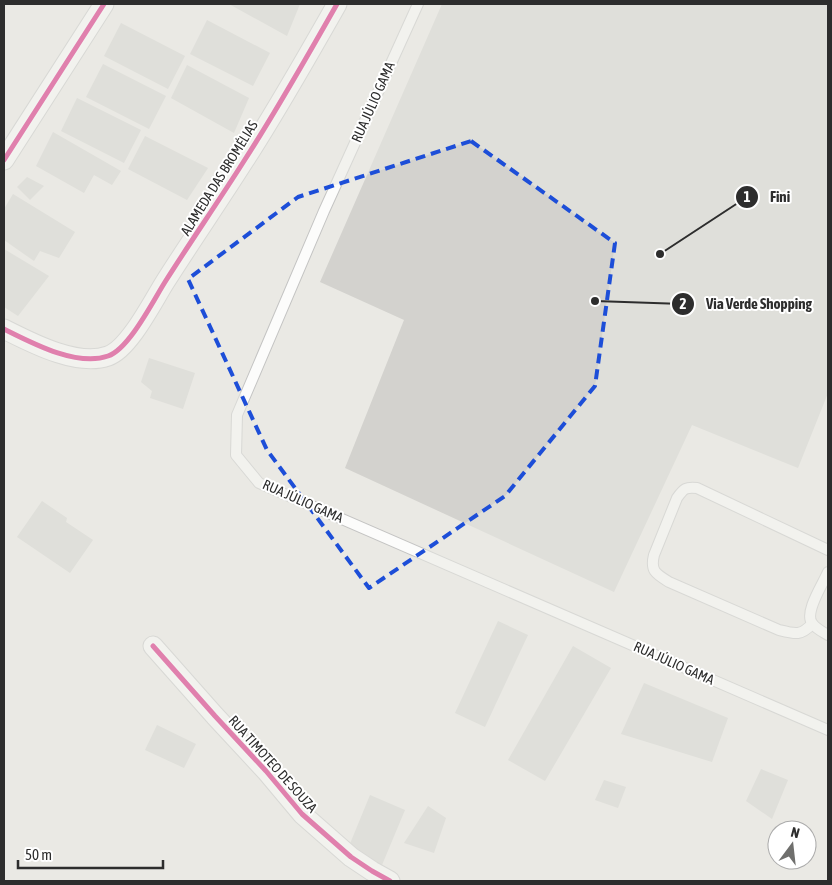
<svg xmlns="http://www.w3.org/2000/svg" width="832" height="885" viewBox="0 0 832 885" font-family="'Asap Condensed',sans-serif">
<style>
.building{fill:#d3d2ce}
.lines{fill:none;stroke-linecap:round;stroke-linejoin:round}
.service-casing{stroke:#c4c4c3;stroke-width:12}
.minor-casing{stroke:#c4c4c3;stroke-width:21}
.service{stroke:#fcfcfb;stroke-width:10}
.minor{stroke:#fcfcfb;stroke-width:19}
.cycleway-casing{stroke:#fff;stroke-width:8}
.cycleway{stroke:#d6006c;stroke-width:5}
.marked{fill:none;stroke:#1d4ed8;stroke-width:4;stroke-dasharray:10 6;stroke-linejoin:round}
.labels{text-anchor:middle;stroke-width:4;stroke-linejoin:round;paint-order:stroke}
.street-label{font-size:14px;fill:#2d2d2d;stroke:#fff}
.leader{fill:none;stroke:#2d2d2d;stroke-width:2}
.callout-dot{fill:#2d2d2d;stroke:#fff;stroke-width:2}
.mark-label{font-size:15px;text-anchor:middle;font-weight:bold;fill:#fff}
.callout-label{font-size:15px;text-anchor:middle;font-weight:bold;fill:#2d2d2d;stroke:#fff;stroke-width:4;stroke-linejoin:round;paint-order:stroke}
</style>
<rect width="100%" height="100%" fill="#eae9e4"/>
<g class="building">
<path d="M229,4H300L287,36Z"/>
<path d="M442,4H828V393L798,468L692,425L614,592L345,468L404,320L320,282Z"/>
<path d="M207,20L270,53L253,86L190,54Z"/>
<path d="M121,23L185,56L168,89L104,56Z"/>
<path d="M103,64L166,96L149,129L86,97Z"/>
<path d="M187,65L249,98L234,133L171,98Z"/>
<path d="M77,98L141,130L124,163L61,131Z"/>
<path d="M53,132L121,171L112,185L94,175L84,193L36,166Z"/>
<path d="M145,136L208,168L187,200L128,169Z"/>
<path d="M27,177L44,186L30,200L17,187Z"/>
<path d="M13,194L75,232L59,258L40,251L34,261L4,240V209Z"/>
<path d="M4,249L49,276L18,316L4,307Z"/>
<path d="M149,358L195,373L183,409L150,398L152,391L141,382Z"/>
<path d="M42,501L67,518L66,522L93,540L70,573L17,537Z"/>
<path d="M498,621L528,635L485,727L455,713Z"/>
<path d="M573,646L611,668L545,781L508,760Z"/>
<path d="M644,683L728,718L712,762L621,734Z"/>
<path d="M157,725L196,744L184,768L145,750Z"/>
<path d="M761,769L788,780L772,819L746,801Z"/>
<path d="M604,780L626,787L618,808L595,800Z"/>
<path d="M370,795L405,810L382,865L347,851Z"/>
<path d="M428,806L446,818L434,853L404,843Z"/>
</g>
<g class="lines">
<g class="service-casing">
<g id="service">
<path d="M418,4L324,211L237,415L236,455L259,483L828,730"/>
<path d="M828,572C823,584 804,612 812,623C816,629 823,632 828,635"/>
<path d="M812,624C801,636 795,634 779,630L669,582C656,574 650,571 654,555L677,498C684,488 686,487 697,488L828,550"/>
</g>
</g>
<g class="minor-casing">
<g id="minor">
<path d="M4,160L104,4"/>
<path d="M4,329C32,343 77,367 108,356C129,349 153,301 165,282C191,241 218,202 244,161C277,110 307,57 337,4"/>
<path d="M153,646L215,716L266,771L302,814L351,857L372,871L390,881"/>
</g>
</g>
<use href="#service" class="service"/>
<use href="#minor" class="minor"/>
<g class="cycleway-casing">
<g id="cycleway">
<path d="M4,160L104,4"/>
<path d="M4,329C32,343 77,367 108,356C129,349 153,301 165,282C191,241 218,202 244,161C277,110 307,57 337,4"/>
<path d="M153,646L215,716L266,771L302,814L351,857L372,871L390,881"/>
</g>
</g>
<use href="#cycleway" class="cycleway"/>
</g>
<path d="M0 0H832V885H0ZM471,141L615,243L595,386L505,496L369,588L267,450L188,279L298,197Z" fill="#eae9e4" fill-opacity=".55" fill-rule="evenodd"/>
<path class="marked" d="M471,141L615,243L595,386L505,496L369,588L267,450L188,279L298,197Z"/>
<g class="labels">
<g class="street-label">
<text transform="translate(373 102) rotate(-66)" y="5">RUA JÚLIO GAMA</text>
<text transform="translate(219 178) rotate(-58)" y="5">ALAMEDA DAS BROMÉLIAS</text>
<text transform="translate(303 501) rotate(24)" y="5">RUA JÚLIO GAMA</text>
<text transform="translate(674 663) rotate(24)" y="5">RUA JÚLIO GAMA</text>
<text transform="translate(273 764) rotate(48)" y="5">RUA TIMOTEO DE SOUZA</text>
</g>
</g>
<path class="leader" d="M660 254L747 197M595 301L683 304"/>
<g class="callout-dot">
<circle cx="660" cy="254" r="5"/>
<circle cx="595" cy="301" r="5"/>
<circle cx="747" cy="197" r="12"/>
<circle cx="683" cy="304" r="12"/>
</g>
<g class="mark-label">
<text x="747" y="202">1</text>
<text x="683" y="309">2</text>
</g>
<g class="callout-label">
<text x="780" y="202">Fini</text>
<text x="759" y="309">Via Verde Shopping</text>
</g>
<rect width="832" height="885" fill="none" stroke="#2d2d2d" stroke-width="10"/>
<g transform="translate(792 845) rotate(15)"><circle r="24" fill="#ffffff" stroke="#ababab"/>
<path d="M0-4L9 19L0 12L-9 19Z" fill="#6f6f6d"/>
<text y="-8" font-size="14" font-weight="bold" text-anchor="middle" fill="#2d2d2d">N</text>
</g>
<path d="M18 860v8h145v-8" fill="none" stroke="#2d2d2d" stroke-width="2.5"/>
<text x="25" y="860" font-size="15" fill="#2d2d2d" stroke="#ffffff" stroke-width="4" paint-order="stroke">50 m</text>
</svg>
